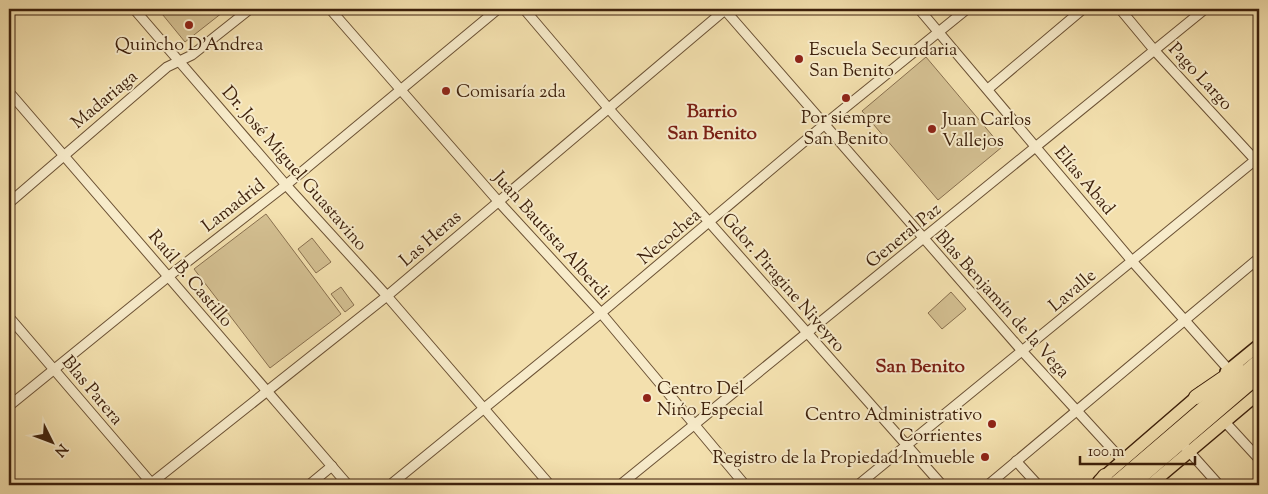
<svg xmlns="http://www.w3.org/2000/svg" width="1268" height="494" viewBox="0 0 1268 494" font-family="'Sorts Mill Goudy',serif">
<style>
.pitch{fill:#d4c092;stroke:#89704f}
.lines{fill:none;stroke-linecap:round;stroke-linejoin:round}
.minor-casing{stroke:#6b5134;stroke-width:11}
.major-casing{stroke:#3e210c;stroke-width:14}
.highway-casing{stroke:#3e210c;stroke-width:16}
.minor{stroke:#f7ebca;stroke-width:9}
.major{stroke:#f3e0ae;stroke-width:11}
.highway{stroke:#f3e0ae;stroke-width:14}
.poi-dot{fill:#8f2418;stroke:#f7ebca;stroke-width:2}
.labels{text-anchor:middle;stroke-width:4;stroke-linejoin:round;paint-order:stroke}
.poi-label{font-size:18px;fill:#3e210c;stroke:#f7ebca;text-anchor:start}
.street-label{font-size:18px;fill:#3e210c;stroke:#f7ebca}
.neighbourhood-label{font-size:19px;font-weight:bold;fill:#7a1f14;stroke:#f7ebca}
</style>
<rect width="100%" height="100%" fill="#f3e0ae"/>
<filter id="stains"><feTurbulence type="fractalNoise" baseFrequency=".004" numOctaves="4"/><feColorMatrix values="0 0 0 0 .2 0 0 0 0 .09 0 0 0 0 .02 0 0 0 .5 -.17"/></filter>
<radialGradient id="worn" r=".72"><stop offset=".6" stop-color="#630" stop-opacity="0"/><stop offset="1" stop-color="#630" stop-opacity=".3"/></radialGradient>
<g class="pitch">
<path d="M158,9H227L185,42Z"/>
<path d="M926,57L1002,147L938,200L862,111Z"/>
<path d="M266,214L341,314L270,368L194,269Z"/>
<path d="M312,238L331,262L316,273L298,249Z"/>
<path d="M341,287L354,305L345,312L331,294Z"/>
<path d="M951,292L966,309L942,329L928,313Z"/>
</g>
<g class="lines">
<g class="minor-casing">
<g id="minor">
<path d="M134,9L286,185L387,296L550,485"/>
<path d="M330,9L498,201L601,313L745,485"/>
<path d="M524,9L609,109L942,485"/>
<path d="M724,9L1023,352L1122,460"/>
<path d="M919,9L1132,261L1229,370"/>
<path d="M1120,9L1155,51L1258,163"/>
<path d="M9,12L13,9"/>
<path d="M988,89L1083,9"/>
<path d="M9,92L348,485"/>
<path d="M9,203L167,67L192,55L250,9"/>
<path d="M9,317L153,485"/>
<path d="M9,406L169,276L286,185L498,9"/>
<path d="M1225,422L1259,459"/>
<path d="M1185,447L1219,485"/>
<path d="M1016,461L1038,485"/>
<path d="M149,485L387,296L726,9"/>
<path d="M309,485L332,466"/>
<path d="M390,485L601,313L825,124L967,9"/>
<path d="M620,485L1205,9"/>
<path d="M858,485L1259,157"/>
<path d="M988,485L1259,258"/>
</g>
</g>
<g class="major-casing">
<g id="major">
<path d="M1226,372L1259,345"/>
<path d="M1099,481L1202,392"/>
<path d="M1150,485L1259,393"/>
</g>
</g>
<g class="highway-casing">
<g id="highway">
<path d="M1196,397L1237,369"/>
<path d="M1098,485L1105,476"/>
<path d="M1114,485L1259,361"/>
<path d="M1131,485L1259,375"/>
</g>
</g>
<use href="#minor" class="minor"/>
<use href="#major" class="major"/>
<use href="#highway" class="highway"/>
</g>
<g class="poi-dot">
<circle cx="189" cy="25" r="5"/>
<circle cx="799" cy="59" r="5"/>
<circle cx="446" cy="91" r="5"/>
<circle cx="846" cy="98" r="5"/>
<circle cx="932" cy="129" r="5"/>
<circle cx="647" cy="398" r="5"/>
<circle cx="992" cy="424" r="5"/>
<circle cx="985" cy="457" r="5"/>
</g>
<g class="labels">
<g class="poi-label">
<text x="189" y="50" text-anchor="middle">Quincho D'Andrea</text>
<text x="809" y="55">Escuela Secundaria<tspan x="809" dy="21">San Benito</tspan></text>
<text x="456" y="97">Comisaría 2da</text>
<text x="846" y="123" text-anchor="middle">Por siempre<tspan x="846" dy="21">San Benito</tspan></text>
<text x="942" y="125">Juan Carlos<tspan x="942" dy="21">Vallejos</tspan></text>
<text x="657" y="394">Centro Del<tspan x="657" dy="21">Nińo Especial</tspan></text>
<text x="982" y="420" text-anchor="end">Centro Administrativo<tspan x="982" dy="21">Corrientes</tspan></text>
<text x="975" y="463" text-anchor="end">Registro de la Propiedad Inmueble</text>
</g>
<g class="street-label">
<text transform="translate(1201 76) rotate(47)" y="6">Pago Largo</text>
<text transform="translate(104 99) rotate(-40)" y="6">Madariaga</text>
<text transform="translate(295 168) rotate(49)" y="6">Dr. José Miguel Guastavino</text>
<text transform="translate(1085 180) rotate(50)" y="6">Elías Abad</text>
<text transform="translate(233 205) rotate(-38)" y="6">Lamadrid</text>
<text transform="translate(552 235) rotate(48)" y="6">Juan Bautista Alberdi</text>
<text transform="translate(903 235) rotate(-39)" y="6">General Paz</text>
<text transform="translate(669 236) rotate(-40)" y="6">Necochea</text>
<text transform="translate(430 238) rotate(-41)" y="6">Las Heras</text>
<text transform="translate(191 278) rotate(50)" y="6">Raúl B. Castillo</text>
<text transform="translate(784 282) rotate(49)" y="6">Gdor. Piragine Niveyro</text>
<text transform="translate(1072 290) rotate(-40)" y="6">Lavalle</text>
<text transform="translate(1003 304) rotate(48)" y="6">Blas Benjamín de la Vega</text>
<text transform="translate(93 390) rotate(50)" y="6">Blas Parera</text>
</g>
<g class="neighbourhood-label">
<text x="712" y="117">Barrio<tspan x="712" dy="22">San Benito</tspan></text>
<text x="920" y="372">San Benito</text>
</g>
</g>
<rect width="1268" height="494" fill="none" stroke="#f3e0ae" stroke-width="30"/>
<rect x="10" y="10" width="1248" height="474" fill="none" stroke="#3e210c" stroke-width="2.5"/>
<rect x="15" y="15" width="1238" height="464" fill="none" stroke="#3e210c"/>
<g transform="translate(52 442) rotate(132)" stroke="#f7ebca" stroke-width="4" paint-order="stroke">
<path d="M0-4L9 19L0 12L-9 19Z" fill="#3e210c"/>
<text y="-8" font-size="14" font-weight="bold" text-anchor="middle" fill="#3e210c">N</text>
</g>
<path d="M1080 456v8h115v-8" fill="none" stroke="#3e210c" stroke-width="2.5"/>
<text x="1088" y="456" font-size="15" fill="#3e210c" stroke="#f7ebca" stroke-width="4" paint-order="stroke">100 m</text>
<rect width="100%" height="100%" filter="url(#stains)"/>
<rect width="100%" height="100%" fill="url(#worn)"/>
</svg>
